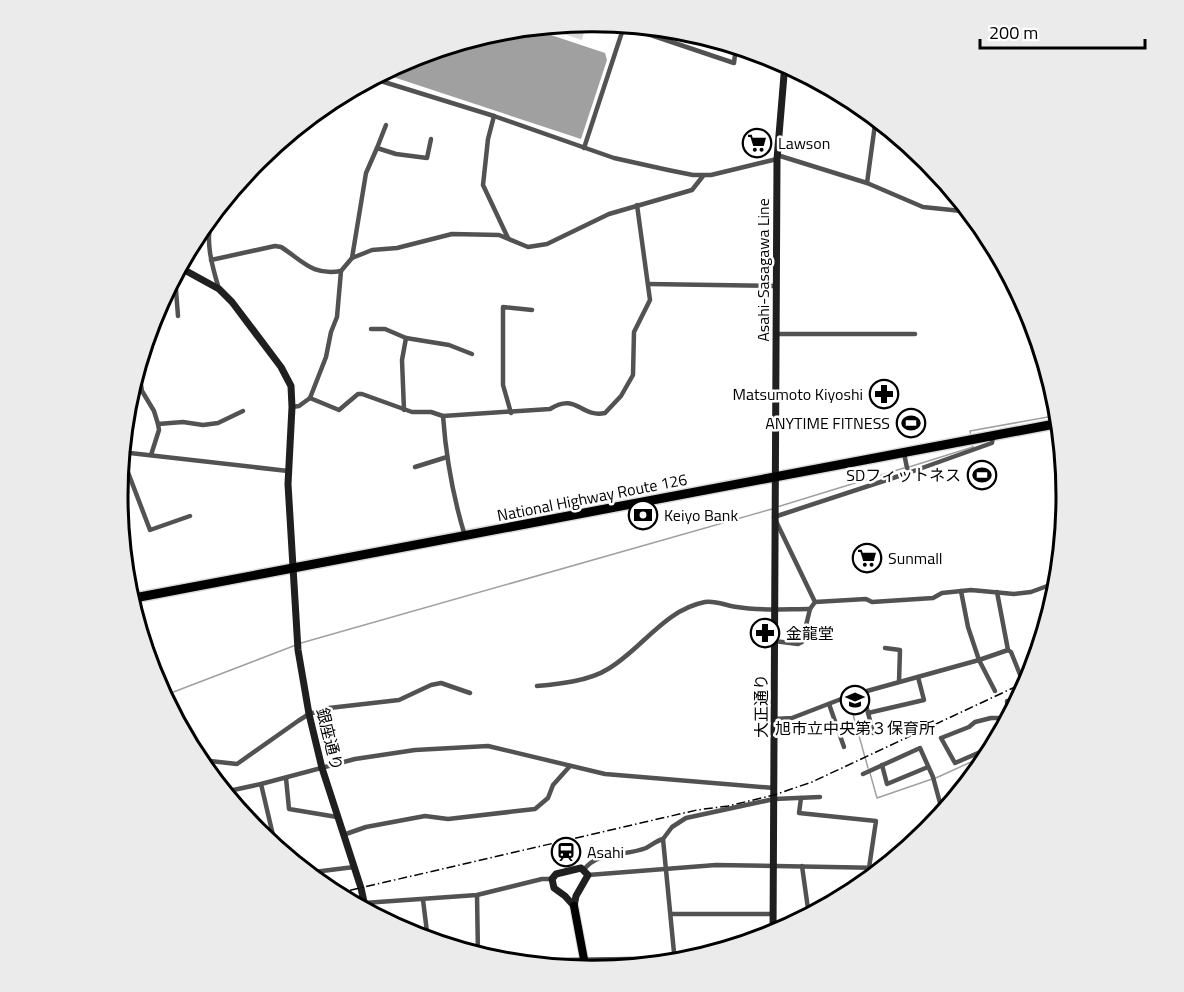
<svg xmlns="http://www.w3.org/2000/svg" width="1184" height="992" viewBox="0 0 1184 992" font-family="'Titillium Web','Noto Sans JP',sans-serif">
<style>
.green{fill:#d9d9d9}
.water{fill:#a0a0a0}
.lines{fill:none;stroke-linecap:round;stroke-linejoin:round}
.stream{stroke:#a0a0a0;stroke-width:1.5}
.primary-casing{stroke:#dbdbdb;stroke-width:10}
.highway-casing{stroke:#dbdbdb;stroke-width:12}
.street{stroke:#525252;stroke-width:4.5}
.secondary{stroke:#1f1f1f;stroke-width:7}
.primary{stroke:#000;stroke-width:8}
.highway{stroke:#000;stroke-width:9}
.rail{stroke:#000;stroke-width:1.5;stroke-dasharray:9 3 1.5 3;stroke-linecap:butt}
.labels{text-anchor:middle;stroke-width:5;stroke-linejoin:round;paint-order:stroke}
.poi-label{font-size:16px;fill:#000;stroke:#fff;text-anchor:start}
.street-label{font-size:16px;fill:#000;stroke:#fff}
.rim{fill:none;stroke:#000;stroke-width:3}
</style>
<rect width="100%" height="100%" fill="#fff"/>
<path class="green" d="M587,22L582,40L539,26Z"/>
<path class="water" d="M527,27L605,53L607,60L581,139L381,73C425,49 477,32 527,27Z"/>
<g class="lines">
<g class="stream">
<path d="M971,436L970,431L1059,415"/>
<path d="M909,467L973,447L972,444"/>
<path d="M777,507L904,468"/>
<path d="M301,643L772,509"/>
<path d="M163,696L296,645"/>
<path d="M849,700L868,768"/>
<path d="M870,773L877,798L938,777L991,753"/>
</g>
<g class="primary-casing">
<path id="primary" d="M574,906L586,970"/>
</g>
<g class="highway-casing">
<path id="highway" d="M129,599L1060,423"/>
</g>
<g class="street">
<path d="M618,24L734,63L736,46"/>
<path d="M371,78L494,116L614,158L668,170L693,175H711L777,159"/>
<path d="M494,116L488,139L483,185L508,238"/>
<path d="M386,125L377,148L396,154L427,158L431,139"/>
<path d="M584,148L624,26"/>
<path d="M777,155L867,183L923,207L971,212"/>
<path d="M867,183L876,117"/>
<path d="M212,214C205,240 211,263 219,289"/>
<path d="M352,258L372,250L397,248L452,234L499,235L528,247L547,244L609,214L692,190L703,176"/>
<path d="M211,260L275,246L281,247C303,261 312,276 341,271"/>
<path d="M175,277L178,316"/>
<path d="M648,284L776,286"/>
<path d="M371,329H385L406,338L449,345L472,354"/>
<path d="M776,334H915"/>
<path d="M138,366L142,391L154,411L158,424L159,430L151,455"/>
<path d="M310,398L339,410L358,394H362L412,412H431L443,416L550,409C577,392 580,418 605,413L621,396L633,375L634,332L650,300L637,205"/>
<path d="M292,407L299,406L310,398L326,357L331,332L337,317L341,271L352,258L366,173L377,148"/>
<path d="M404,410L402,360L406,338"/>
<path d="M511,413L503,385V307L532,310"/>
<path d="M443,416C446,457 453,497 465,536"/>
<path d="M158,424L183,422L203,425L218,423L243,411"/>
<path d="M121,452L288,471"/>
<path d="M904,453L908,473"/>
<path d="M121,454L150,530L190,516"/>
<path d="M415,467L447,457"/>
<path d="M961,591L968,627L979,660L995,691"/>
<path d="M815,602L866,599L872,602L933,598L942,593L971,590L1014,594L1031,592L1058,582"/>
<path d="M774,641L798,644L802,642L810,609L815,602L774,517L908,473L992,443L993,436"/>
<path d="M885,648L900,650L899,682"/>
<path d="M1008,650L1011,652L1021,677L1033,671"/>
<path d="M537,686C559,684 589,681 608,669C642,649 664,610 705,602C715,600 727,606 737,607C760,611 786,609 810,609"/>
<path d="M863,692L873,733"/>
<path d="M829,704L844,747"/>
<path d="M868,713L924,700L918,677"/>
<path d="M774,719L792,718L849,696L979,660L1008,650L997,592"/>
<path d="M1009,719L1007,701L1019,700"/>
<path d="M993,748L978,753L955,763L941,738L969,727L975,722L991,718H1009"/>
<path d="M199,762L210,761L237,764L298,721L309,714L329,708L399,700L431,685L441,683L470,693"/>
<path d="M882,765L887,784L928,767"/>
<path d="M863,774L920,748L933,777L943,814"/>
<path d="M286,778L289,809L337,817"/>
<path d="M261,784L276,848"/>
<path d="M224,792L261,784L355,759L415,750L488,746L605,774L774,788"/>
<path d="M801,798L799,813L876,821L869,868"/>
<path d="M343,835L366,827L425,816L448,819L535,809L548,798L553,785L570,766"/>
<path d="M802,866L809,916"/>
<path d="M584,870C596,851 627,856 646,848C652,845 656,841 663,839"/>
<path d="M306,873L354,867"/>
<path d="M588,875L716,865L884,868"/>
<path d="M477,895L478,955"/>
<path d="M423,900L428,940"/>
<path d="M364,903L477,895L542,879H552"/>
<path d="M671,914H774"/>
<path d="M496,961L696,958"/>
<path d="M675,963L663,839L672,827L686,818L774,799L820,797"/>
</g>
<g class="secondary">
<path d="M179,267L219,289L232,302L281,367L291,386L292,407L288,484L298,650L309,714L322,768L361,888L366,911"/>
<path d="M581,868L588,875L576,896L574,906L565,896L554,888L552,879L556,874Z"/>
<path d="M773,935L777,159L785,63"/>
</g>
<use href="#primary" class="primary"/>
<use href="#highway" class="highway"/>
<path class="rail" d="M334,894L697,810L728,806L774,795L812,782L1030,680"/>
</g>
<defs>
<g id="supermarket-ring" transform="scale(1.5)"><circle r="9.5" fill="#fff" stroke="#000" stroke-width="1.5"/><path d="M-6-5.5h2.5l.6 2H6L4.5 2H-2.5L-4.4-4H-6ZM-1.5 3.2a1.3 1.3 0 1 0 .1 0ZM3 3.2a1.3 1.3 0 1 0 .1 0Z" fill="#000"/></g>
<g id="pharmacy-ring" transform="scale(1.5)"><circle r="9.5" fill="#fff" stroke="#000" stroke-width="1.5"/><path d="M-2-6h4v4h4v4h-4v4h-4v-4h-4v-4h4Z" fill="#000"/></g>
<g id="stadium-ring" transform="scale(1.5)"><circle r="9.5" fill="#fff" stroke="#000" stroke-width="1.5"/><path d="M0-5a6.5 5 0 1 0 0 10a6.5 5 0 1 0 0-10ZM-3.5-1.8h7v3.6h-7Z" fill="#000"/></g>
<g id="bank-ring" transform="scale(1.5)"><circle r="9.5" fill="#fff" stroke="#000" stroke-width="1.5"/><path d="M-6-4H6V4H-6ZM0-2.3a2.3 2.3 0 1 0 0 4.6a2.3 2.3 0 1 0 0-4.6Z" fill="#000"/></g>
<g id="school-ring" transform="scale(1.5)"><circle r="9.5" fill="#fff" stroke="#000" stroke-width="1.5"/><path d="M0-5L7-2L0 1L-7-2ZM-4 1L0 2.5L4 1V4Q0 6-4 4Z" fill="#000"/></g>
<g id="station-ring" transform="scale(1.5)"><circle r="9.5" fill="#fff" stroke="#000" stroke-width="1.5"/><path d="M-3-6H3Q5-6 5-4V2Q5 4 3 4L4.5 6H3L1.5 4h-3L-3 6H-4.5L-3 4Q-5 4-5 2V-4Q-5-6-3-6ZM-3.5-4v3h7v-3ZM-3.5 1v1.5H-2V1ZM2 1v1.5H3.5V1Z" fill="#000"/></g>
</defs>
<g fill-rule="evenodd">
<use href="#supermarket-ring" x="757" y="143"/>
<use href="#pharmacy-ring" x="884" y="394"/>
<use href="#stadium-ring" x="911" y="423"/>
<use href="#stadium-ring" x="982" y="475"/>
<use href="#bank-ring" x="643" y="515"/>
<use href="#supermarket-ring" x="867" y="558"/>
<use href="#pharmacy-ring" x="765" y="633"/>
<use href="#school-ring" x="855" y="700"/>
<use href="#station-ring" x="566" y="852"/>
</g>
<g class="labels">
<g class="poi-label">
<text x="778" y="149">Lawson</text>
<text x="863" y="400" text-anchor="end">Matsumoto Kiyoshi</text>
<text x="890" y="429" text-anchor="end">ANYTIME FITNESS</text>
<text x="961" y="481" text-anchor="end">SDフィットネス</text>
<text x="664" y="521">Keiyo Bank</text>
<text x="888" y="564">Sunmall</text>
<text x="786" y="639">金龍堂</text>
<text x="855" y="734" text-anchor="middle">旭市立中央第３保育所</text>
<text x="587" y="858">Asahi</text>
</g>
<g class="street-label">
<text transform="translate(763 270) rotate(-90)" y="6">Asahi-Sasagawa Line</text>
<text transform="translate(592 497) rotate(-11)" y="6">National Highway Route 126</text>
<text transform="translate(761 706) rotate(-90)" y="6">大正通り</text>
<text transform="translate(330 739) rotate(76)" y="6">銀座通り</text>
</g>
</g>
<path d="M0 0H1184V992H0ZM128 496a464 464 0 1 1 928 0a464 464 0 1 1-928 0Z" fill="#ebebeb" fill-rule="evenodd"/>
<path class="rim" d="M128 496a464 464 0 1 1 928 0a464 464 0 1 1-928 0Z"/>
<path d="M980 39v9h165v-9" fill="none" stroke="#000000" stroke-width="3"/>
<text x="989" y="39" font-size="18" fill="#000000" stroke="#ffffff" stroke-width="4.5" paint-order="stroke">200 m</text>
</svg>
